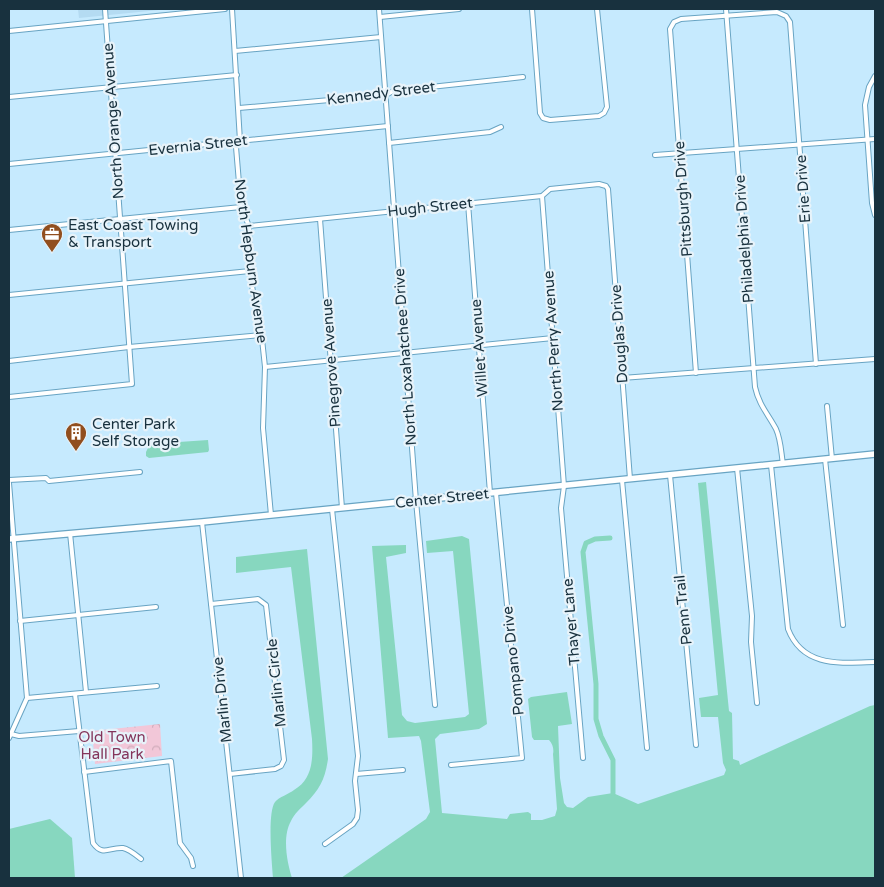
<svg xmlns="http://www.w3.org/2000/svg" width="884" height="887" viewBox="0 0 884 887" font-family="'Varela Round',sans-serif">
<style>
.built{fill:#b4dbf2}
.park{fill:url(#park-crowns)}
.water{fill:#87d7bf}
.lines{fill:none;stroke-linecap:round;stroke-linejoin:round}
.canal{stroke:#87d7bf;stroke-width:5}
.street-casing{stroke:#68a4c3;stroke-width:6}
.secondary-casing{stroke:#68a4c3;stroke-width:8}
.street{stroke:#fff;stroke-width:4}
.secondary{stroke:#fff;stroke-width:5.5}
.labels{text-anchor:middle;stroke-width:4.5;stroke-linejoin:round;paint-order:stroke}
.street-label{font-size:15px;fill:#18313e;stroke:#e7f3fa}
.poi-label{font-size:15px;fill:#18313e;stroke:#e7f3fa;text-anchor:start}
.park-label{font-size:15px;fill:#84355b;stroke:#e7f3fa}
</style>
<defs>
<pattern id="park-crowns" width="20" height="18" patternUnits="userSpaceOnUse" patternTransform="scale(1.25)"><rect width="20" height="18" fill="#f2c7d8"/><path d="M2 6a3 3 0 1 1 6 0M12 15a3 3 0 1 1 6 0" fill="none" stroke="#cfabba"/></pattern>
</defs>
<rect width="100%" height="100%" fill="#c6eafe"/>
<path class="built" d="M78,9H169L79,18Z"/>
<path class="park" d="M160,724L162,756L95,764L92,731Z"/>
<g class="water">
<path d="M208,440L209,450L208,452L149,458L146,456V452L150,444Z"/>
<path d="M706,482L729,711L732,713L733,759L739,761L740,765L870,706L875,705V878H341L426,819L430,812L421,741L419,736L388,738L372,546L406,545V553L386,557L402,715L407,721L415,723L465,717L469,714L453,551L427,553L426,541L462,536L469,539L487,724L479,729L440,734L435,739L442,813L507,819L510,814L528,812L531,814V820H542L555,816L557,809L553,754C554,750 553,744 549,740H534L532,737L528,699L531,697L567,692L572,724L558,726L560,778L564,803L567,807L573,808L588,797L613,793L638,804L724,775L726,770L723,763L718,717H701L699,698L718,695L698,483Z"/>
<path d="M307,549L328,759C325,779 320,789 306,803C301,808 294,814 291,821C282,837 287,862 292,878H273C272,864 267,813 275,802C279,797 289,794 294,790C313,779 313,758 312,739L291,567L236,573V557Z"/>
<path d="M50,819L72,838L75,878H9V829Z"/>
</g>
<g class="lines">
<path class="canal" d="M610,538L595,539L586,543L583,552L596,684V719L601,736L613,760V793"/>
<g class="street-casing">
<g id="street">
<path d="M232,9L240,141L236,144V147L241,207L249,226L250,271L253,292L259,311L265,367L263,428L271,515"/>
<path d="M379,9L416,501L435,705"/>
<path d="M532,9L540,113L543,118L550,120L599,116L604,113L607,107L597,9"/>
<path d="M726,9L755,387C759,405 768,414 776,429C781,440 781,452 783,464"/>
<path d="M380,17L459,9"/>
<path d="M9,31L225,9"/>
<path d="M235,51L381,37"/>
<path d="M875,76L869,87L865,105L872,203L875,215"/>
<path d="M9,97L237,75"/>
<path d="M239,108L386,95L393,91L523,77"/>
<path d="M389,143L490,132L501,127"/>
<path d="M655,155L875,139"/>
<path d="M9,164L388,126"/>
<path d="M542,196L564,486L561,508L583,758"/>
<path d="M468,203L490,493"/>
<path d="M320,219L342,508"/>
<path d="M249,226L542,196L550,189L599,184L606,186L608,189L630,479"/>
<path d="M9,230L241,207"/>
<path d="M9,295L250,271"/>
<path d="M9,361L129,347L261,335"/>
<path d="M265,367L553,338"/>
<path d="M696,373L670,29L674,22L681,19L777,12L786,16L790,22L816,364"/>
<path d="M622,378L875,359"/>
<path d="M9,397L132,384L105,9"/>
<path d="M827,406L832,459"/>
<path d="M825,459L843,625"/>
<path d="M771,465L788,629C803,668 841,663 875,662"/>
<path d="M737,468L752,616L751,642L757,703"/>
<path d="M670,475L696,745"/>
<path d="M9,480L46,478L49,481L140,472"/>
<path d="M622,480L647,748"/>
<path d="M9,483L27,698L9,738"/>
<path d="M202,522L241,878"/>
<path d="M70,533L86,692"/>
<path d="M211,604L258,599L266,605L284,760L281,766L275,769L230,774"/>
<path d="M20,621L156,607"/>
<path d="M75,694L93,843C103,857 109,847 123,848C129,849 136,855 141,859"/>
<path d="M27,698L157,686"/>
<path d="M11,734L19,736L79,731"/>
<path d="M451,765L522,758L496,493"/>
<path d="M84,772L171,761L180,843L191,858L193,866"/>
<path d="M356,774L403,770"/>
<path d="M325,844L353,824L357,818L358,810L355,781L358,756L332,509"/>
</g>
</g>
<g class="secondary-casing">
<path id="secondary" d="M9,539L202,522L875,454"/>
</g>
<use href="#street" class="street"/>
<use href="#secondary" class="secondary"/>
</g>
<defs>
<g id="office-pin" transform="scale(1.125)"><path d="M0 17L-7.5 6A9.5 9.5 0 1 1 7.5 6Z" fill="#914e1e" stroke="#e7f3fa"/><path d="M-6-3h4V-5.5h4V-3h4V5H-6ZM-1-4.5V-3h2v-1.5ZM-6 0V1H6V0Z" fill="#fff"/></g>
<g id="building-pin" transform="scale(1.125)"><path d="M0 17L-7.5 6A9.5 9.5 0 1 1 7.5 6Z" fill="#914e1e" stroke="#e7f3fa"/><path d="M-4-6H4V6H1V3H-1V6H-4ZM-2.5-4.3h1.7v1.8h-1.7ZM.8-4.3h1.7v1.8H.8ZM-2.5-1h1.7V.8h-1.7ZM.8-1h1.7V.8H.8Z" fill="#fff"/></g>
</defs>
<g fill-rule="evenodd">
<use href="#office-pin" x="52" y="234"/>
<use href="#building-pin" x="76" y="433"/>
</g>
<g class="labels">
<g class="street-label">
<text transform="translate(381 93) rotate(-7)" y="5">Kennedy Street</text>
<text transform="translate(113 121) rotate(-94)" y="5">North Orange Avenue</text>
<text transform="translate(198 145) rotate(-6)" y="5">Evernia Street</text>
<text transform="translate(803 189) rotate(-94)" y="5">Erie Drive</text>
<text transform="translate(683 199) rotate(-94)" y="5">Pittsburgh Drive</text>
<text transform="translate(430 207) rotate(-6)" y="5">Hugh Street</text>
<text transform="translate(744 239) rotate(-94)" y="5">Philadelphia Drive</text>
<text transform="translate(251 261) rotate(82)" y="5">North Hepburn Avenue</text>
<text transform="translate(619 334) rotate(-94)" y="5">Douglas Drive</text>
<text transform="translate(553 341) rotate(-94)" y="5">North Perry Avenue</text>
<text transform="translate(479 348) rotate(-94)" y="5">Willet Avenue</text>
<text transform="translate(405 357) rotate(-94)" y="5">North Loxahatchee Drive</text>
<text transform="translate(331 363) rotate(-94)" y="5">Pinegrove Avenue</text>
<text transform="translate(442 498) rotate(-6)" y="5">Center Street</text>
<text transform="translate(683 610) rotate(-96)" y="5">Penn Trail</text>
<text transform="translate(571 622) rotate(-95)" y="5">Thayer Lane</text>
<text transform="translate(513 661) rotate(-96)" y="5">Pompano Drive</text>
<text transform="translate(276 683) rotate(-96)" y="5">Marlin Circle</text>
<text transform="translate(222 700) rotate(-96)" y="5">Marlin Drive</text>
</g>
<g class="poi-label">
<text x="68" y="230">East Coast Towing<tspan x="68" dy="17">&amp; Transport</tspan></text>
<text x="92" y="429">Center Park<tspan x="92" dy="17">Self Storage</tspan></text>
</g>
<g class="park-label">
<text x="112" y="742">Old Town<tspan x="112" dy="17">Hall Park</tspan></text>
</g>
</g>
<rect width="884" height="887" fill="none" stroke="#18313e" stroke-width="20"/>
</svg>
